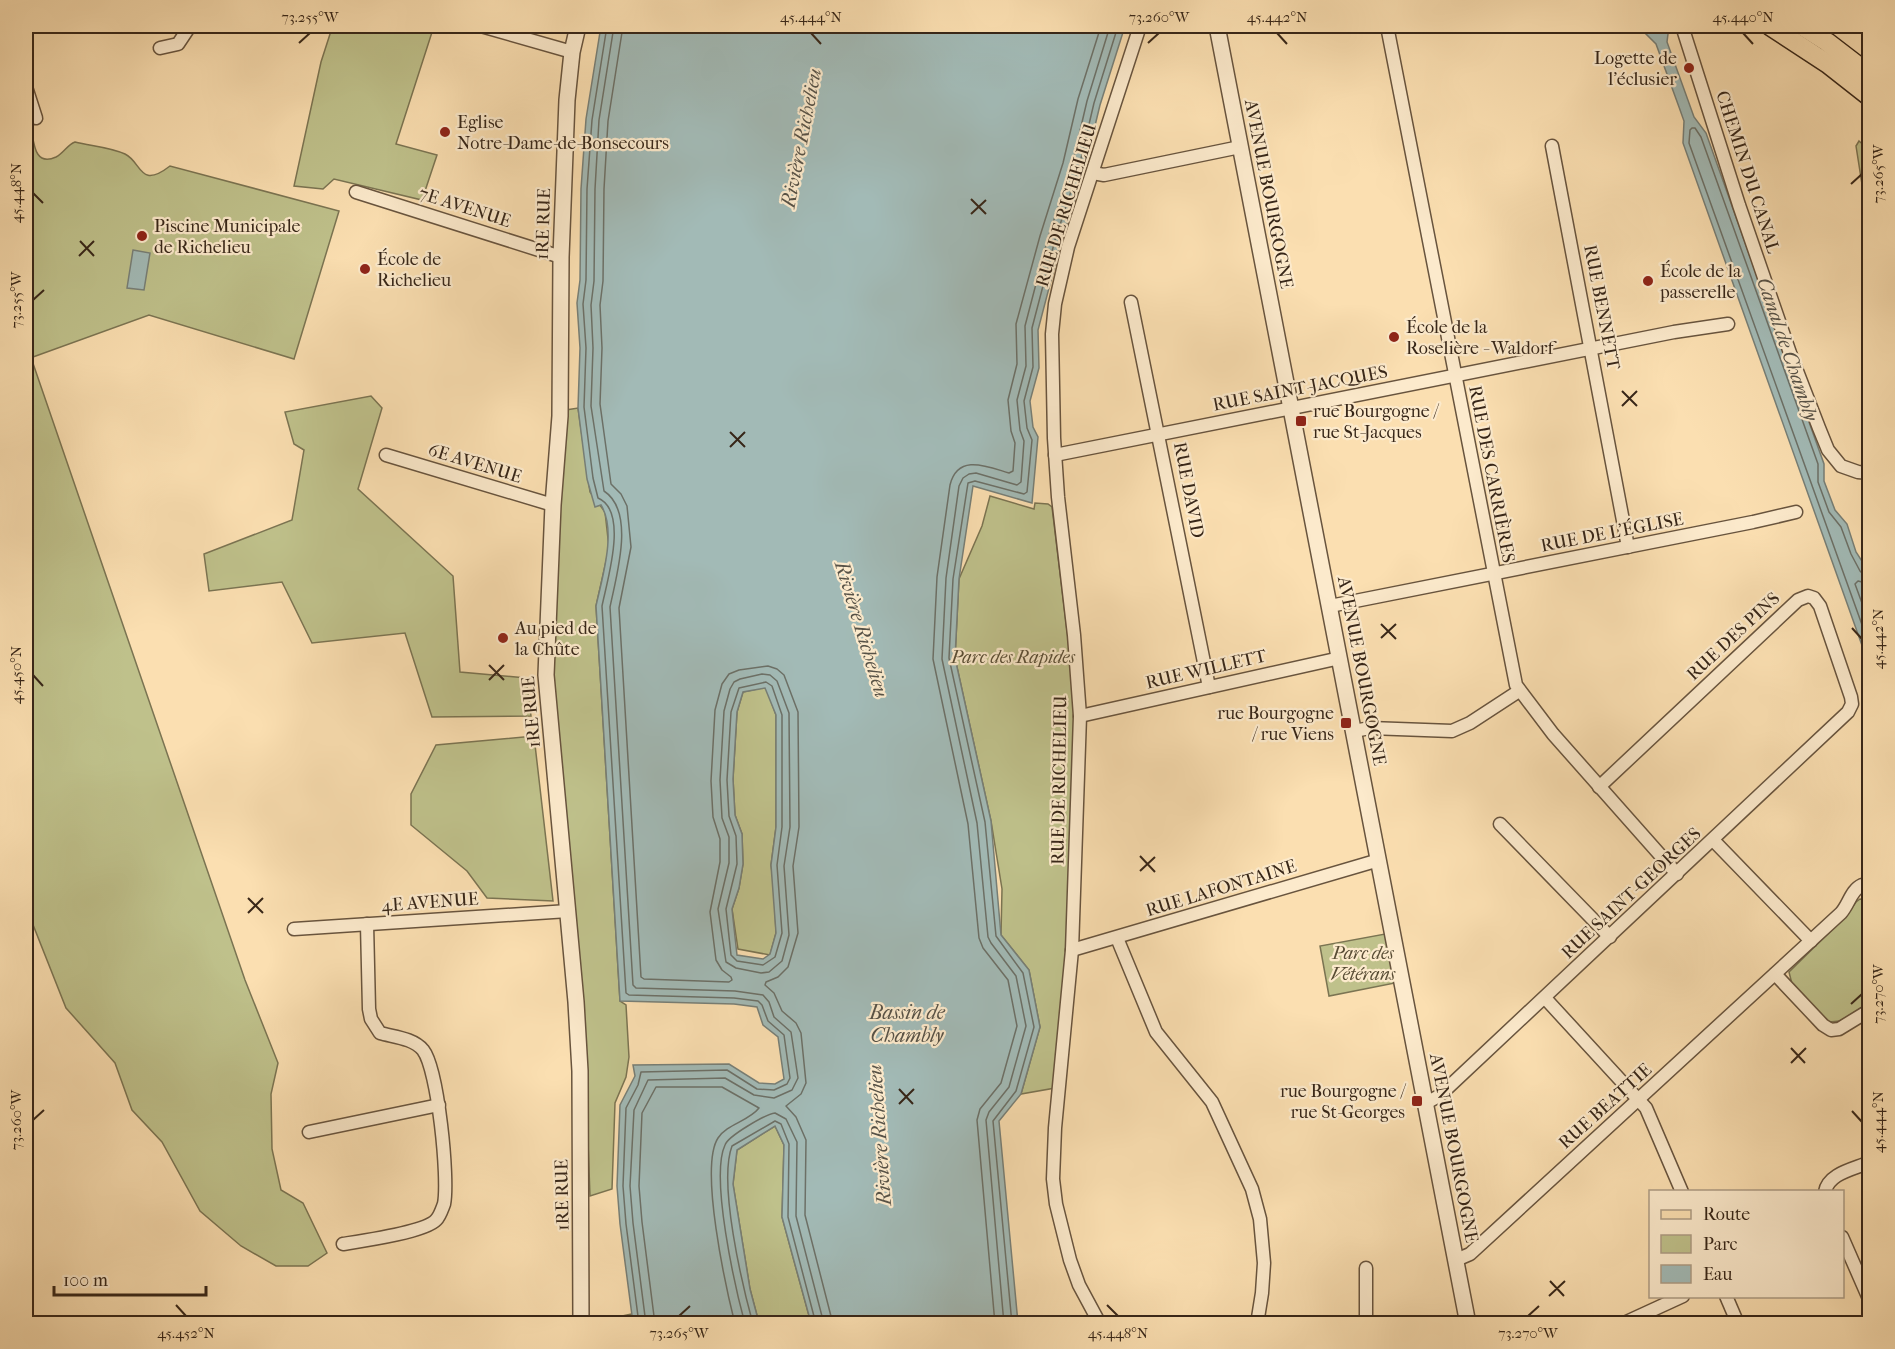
<svg xmlns="http://www.w3.org/2000/svg" width="1895" height="1349" viewBox="0 0 1895 1349" font-family="'IM FELL French Canon',serif">
<style>
.green{fill:#bfc18b;stroke:#7b7452;stroke-width:1.5}
.water{fill:#a2bab6;stroke:#777f77;stroke-width:1.5;fill-rule:evenodd}
.lines{fill:none;stroke-linecap:round;stroke-linejoin:round}
.shore{stroke:#6c7067;stroke-width:1.5}
.minor-casing{stroke:#68543e;stroke-width:15}
.tertiary-casing{stroke:#68543e;stroke-width:18}
.primary-casing{stroke:#372618;stroke-width:21}
.minor{stroke:#fceacc;stroke-width:12}
.tertiary{stroke:#fceacc;stroke-width:15}
.primary{stroke:#fbdfb1;stroke-width:18}
.ticks{fill:none;stroke:#372618;stroke-width:2}
.poi-dot{fill:#8f2418;stroke:#fceacc;stroke-width:2}
.labels{text-anchor:middle;stroke-width:4.5;stroke-linejoin:round;paint-order:stroke}
.poi-label{font-size:18px;fill:#372618;stroke:#fceacc;text-anchor:start}
.street-label{font-size:18px;fill:#372618;stroke:#fceacc}
.park-label{font-size:18px;font-style:italic;fill:#594d35;stroke:#fceacc}
.water-label{font-size:20px;font-style:italic;fill:#575247;stroke:#fceacc}
.neatline{fill:none;stroke:#372618;stroke-width:2}
.ticks-label{font-size:15px;text-anchor:middle;fill:#372618}
</style>
<rect width="100%" height="100%" fill="#fbdfb1"/>
<filter id="stains"><feTurbulence type="fractalNoise" baseFrequency=".00333" numOctaves="4"/><feColorMatrix values="0 0 0 0 .2 0 0 0 0 .09 0 0 0 0 .02 0 0 0 .5 -.17"/></filter>
<radialGradient id="worn" r=".72"><stop offset=".6" stop-color="#630" stop-opacity="0"/><stop offset="1" stop-color="#630" stop-opacity=".3"/></radialGradient>
<g class="green">
<path d="M338,26H434L396,144L437,155L422,200L334,179L323,189L294,186L321,62L331,31Z"/>
<path d="M26,110C27,116 30,122 31,128C34,142 34,167 56,157C64,153 67,145 75,142C91,146 110,147 125,154C142,162 139,190 170,166L339,211L294,359L149,315L33,357L26,336Z"/>
<path d="M1859,141L1869,150V229L1856,146Z"/>
<path d="M26,343L245,980L278,1063L271,1094L272,1149L281,1190L303,1203L327,1253L308,1266H276L241,1246L200,1211L162,1142L132,1110L115,1063L66,1008L26,907Z"/>
<path d="M371,396L382,408L358,489L453,576L460,672L526,678L531,716L432,717L405,633L312,643L282,582L209,591L204,554L292,520L304,450L294,444L285,412Z"/>
<path d="M578,408L590,492L605,512L609,548L596,606L620,1001L626,1005L629,1057L626,1077L615,1103L612,1189L590,1196L583,1007L546,675L564,457L566,410Z"/>
<path d="M990,496L1034,509L1035,503L1048,504L1052,507L1072,672L1075,715L1070,908L1055,1088L1021,1094L1040,1027L1029,970L1001,935L1002,889L991,821L955,658L959,579L982,526Z"/>
<path d="M766,687L776,715V827L771,865L774,887L776,933L770,955L738,949L732,909L739,888L743,864L742,834L735,815L733,779L737,712L743,692Z"/>
<path d="M534,736L553,901L487,898L467,871L411,825V794L436,745Z"/>
<path d="M1860,899L1865,900L1870,907L1869,1003L1840,1021L1829,1022L1792,984L1789,972L1847,915L1856,902Z"/>
<path d="M1385,934L1395,983L1329,996L1320,946Z"/>
<path d="M775,1126L784,1145L782,1217L811,1323H759L750,1289L733,1184L737,1150Z"/>
<path d="M632,1314L633,1323L584,1324Z"/>
</g>
<g class="water">
<path d="M601,26H1125L1100,105L1085,167L1061,242L1038,330L1039,368L1030,401L1033,427L1038,437L1032,503L973,486L959,579L955,658L991,821L1001,935L1029,970L1040,1027L1021,1094L999,1121L1018,1323H811L782,1217L784,1145L775,1126L737,1150L733,1184L750,1289L759,1323H633L620,1224L617,1186L620,1105L635,1076L633,1065L729,1064L759,1083L775,1084L784,1079L778,1037L763,1025L757,1007L734,1004L620,1001L596,606C602,578 617,531 601,505L595,507L587,479L578,408L580,348L577,303L580,280L581,189L586,119ZM765,688L776,715V827L771,865L776,933L770,954L763,959L737,955L732,909L739,888L743,864L742,834L735,815L733,779L737,712L743,692Z"/>
<path d="M1641,26H1669L1667,42L1694,117L1706,133L1824,464V481L1835,510L1847,524L1856,552L1869,572V665L1683,143L1684,121L1679,107L1656,44L1643,31Z"/>
<path d="M133,250L150,253L144,290L127,288Z"/>
</g>
<g class="lines">
<g class="shore">
<path d="M607,26L592,120L587,189L586,280L583,304L586,348L584,407L593,478L598,498C629,511 607,581 602,606L626,993L629,995L734,998L758,1001L762,1005L768,1021L784,1035L790,1078L787,1084L774,1090L757,1089L727,1070L641,1072L638,1085L626,1108L623,1186L626,1224L639,1324"/>
<path d="M614,26L599,120L595,189L594,281L591,305L593,348L591,406L604,491C636,512 616,577 610,607L633,985L636,988L735,991L763,995L769,1002L774,1017L791,1032L798,1078L792,1090L774,1098L754,1095L725,1078L648,1080L634,1110L630,1186L633,1223L646,1324"/>
<path d="M623,26L608,121L604,189L603,281L600,305L602,348L600,404L611,484L621,494L627,506L631,547L619,608L641,977L644,979L729,982L732,980L731,977L722,970L716,960L710,912L720,862V839L713,817L711,781L715,710L722,684L729,674L739,670L768,666L777,669L784,675L798,712L799,827L793,866L798,933L788,967L778,977L766,982L765,985L774,993L782,1011L796,1023L801,1033L806,1083L801,1094L786,1106L796,1117L806,1140L805,1215L833,1324"/>
<path d="M1870,576H1865L1860,571L1851,554L1841,527L1829,512L1818,482V464L1701,137L1695,128H1692L1690,130L1689,143L1870,647"/>
<path d="M1870,584L1858,581L1855,584L1870,625"/>
<path d="M762,674L770,675L777,681L789,713L790,827L784,866L789,935L782,961L769,972L761,973L736,968L726,962L718,909L729,863V837L722,818L720,780L724,711L730,689L734,682L740,679Z"/>
<path d="M766,682L772,686L782,715V827L777,865L782,933L775,957L763,965L737,961L731,955L726,909L737,864L736,836L729,816L727,780L731,712L739,688Z"/>
<path d="M655,1324L642,1222L639,1186L642,1113L656,1087H722L759,1108C749,1121 727,1124 718,1138C699,1167 726,1288 735,1324"/>
<path d="M745,1324C735,1287 710,1177 725,1145C728,1136 766,1114 775,1113L786,1119L797,1142L796,1216L824,1324"/>
<path d="M753,1324C742,1284 718,1183 732,1146L775,1121L781,1124L789,1144L788,1217L816,1324"/>
<path d="M995,1324L977,1120L980,1109L1001,1083L1017,1026L1008,980L983,948L979,938L968,824L933,659L937,577L950,485C958,453 988,467 1009,473L1013,471L1015,443L1011,431L1008,400L1017,364L1016,324L1040,236L1063,163L1078,99L1101,26"/>
<path d="M1004,1324L986,1120L989,1112L1009,1087L1026,1026L1016,976L991,943L988,937L977,823L942,659L946,578L959,486L963,478L969,474L976,473L1017,485L1021,482L1024,441L1020,430L1017,400L1026,366L1025,326L1048,238L1072,165L1087,101L1110,26"/>
<path d="M1012,1324L993,1121L1016,1091L1034,1027L1023,973L996,936L985,822L949,658L953,579L968,483L975,481L1024,494L1027,492L1032,440L1027,428L1024,401L1033,367L1032,328L1055,240L1079,167L1094,103L1118,26"/>
</g>
<g class="minor-casing">
<g id="minor">
<path d="M481,26L572,52"/>
<path d="M1387,26L1516,685L1553,734L1677,874"/>
<path d="M1682,26L1739,205L1790,353L1819,428L1828,450L1841,466L1858,472L1870,473"/>
<path d="M160,48L178,44L190,26"/>
<path d="M26,87L36,118"/>
<path d="M1552,146L1628,547"/>
<path d="M1093,173L1104,175L1240,147"/>
<path d="M356,192L561,257"/>
<path d="M1131,302L1209,687"/>
<path d="M386,455L553,505"/>
<path d="M1055,455L1674,332L1728,324"/>
<path d="M1330,606L1753,522L1796,512"/>
<path d="M1080,716L1340,658"/>
<path d="M1354,731L1370,728L1452,731L1470,723L1519,691"/>
<path d="M1500,824L1610,937"/>
<path d="M1713,840L1811,941"/>
<path d="M294,929L568,911"/>
<path d="M1117,938L1156,1032L1212,1102L1252,1189L1260,1219L1264,1263L1262,1293L1257,1324"/>
<path d="M1072,950L1379,860"/>
<path d="M1775,974L1823,1025L1831,1030L1839,1029L1870,1010"/>
<path d="M1545,998L1646,1108L1682,1192"/>
<path d="M1426,1103L1439,1096L1848,712L1852,704L1851,697L1820,606L1814,598L1808,596L1798,600L1599,787"/>
<path d="M309,1132L439,1105"/>
<path d="M1825,1192C1828,1173 1855,1169 1870,1162"/>
<path d="M1842,1237L1870,1301"/>
<path d="M343,1244C362,1241 425,1232 436,1220C440,1216 442,1209 444,1204C449,1179 438,1069 423,1050C413,1038 394,1037 380,1033L371,1019L369,1009L367,924"/>
<path d="M1456,1260L1470,1254L1841,913C1849,904 1851,890 1862,885L1870,889"/>
<path d="M1726,1296L1738,1324"/>
<path d="M1100,1324L1079,1285L1070,1260L1056,1204L1053,1179L1055,1128L1072,950L1080,716L1074,635L1058,497L1054,438L1052,334L1055,304L1068,247L1140,26"/>
<path d="M1366,1324V1268"/>
<path d="M1622,1324L1683,1296"/>
</g>
</g>
<g class="tertiary-casing">
<g id="tertiary">
<path d="M578,26L572,52L567,100L561,257L560,416L553,505L546,675L576,1002L580,1071L581,1324"/>
<path d="M1217,26L1468,1324"/>
</g>
</g>
<g class="primary-casing">
<g id="primary">
<path d="M1770,26L1828,64L1870,97"/>
<path d="M1802,26L1827,42L1870,75"/>
</g>
</g>
<use href="#minor" class="minor"/>
<use href="#tertiary" class="tertiary"/>
<use href="#primary" class="primary"/>
</g>
<path class="ticks" d="M811,33L821,44M1277,33L1287,44M1743,33L1753,44M299,43L310,33M1148,43L1159,33M1851,184L1862,174M33,193L43,203M971,199L986,214M971,214L986,200M80,241L94,256M79,256L94,241M33,300L44,290M1622,391L1637,406M1622,406L1637,391M730,432L745,447M730,447L745,432M1381,624L1396,639M1852,628L1862,639M1381,638L1396,624M489,665L504,680M33,675L43,686M489,680L504,665M1140,856L1155,872M1140,871L1155,857M248,898L263,913M248,913L263,898M1851,1004L1862,994M1791,1048L1805,1063M1791,1063L1806,1048M899,1089L913,1104M899,1104L914,1089M1852,1111L1862,1122M33,1120L44,1110M1550,1281L1564,1296M1549,1296L1565,1281M176,1305L186,1316M1107,1305L1118,1316M679,1316L690,1306M1528,1316L1539,1306"/>
<g class="poi-dot">
<circle cx="1689" cy="68" r="6"/>
<circle cx="445" cy="132" r="6"/>
<circle cx="142" cy="236" r="6"/>
<circle cx="365" cy="269" r="6"/>
<circle cx="1648" cy="281" r="6"/>
<circle cx="1394" cy="337" r="6"/>
<rect x="1295" y="415" width="12" height="12" rx="3"/>
<circle cx="503" cy="638" r="6"/>
<rect x="1340" y="717" width="12" height="12" rx="3"/>
<rect x="1411" y="1095" width="12" height="12" rx="3"/>
</g>
<g class="labels">
<g class="poi-label">
<text x="1677" y="64" text-anchor="end">Logette de<tspan x="1677" dy="21">l'éclusier</tspan></text>
<text x="457" y="128">Eglise<tspan x="457" dy="21">Notre-Dame-de-Bonsecours</tspan></text>
<text x="154" y="232">Piscine Municipale<tspan x="154" dy="21">de Richelieu</tspan></text>
<text x="377" y="265">École de<tspan x="377" dy="21">Richelieu</tspan></text>
<text x="1660" y="277">École de la<tspan x="1660" dy="21">passerelle</tspan></text>
<text x="1406" y="333">École de la<tspan x="1406" dy="21">Roselière - Waldorf</tspan></text>
<text x="1313" y="417">rue Bourgogne /<tspan x="1313" dy="21">rue St-Jacques</tspan></text>
<text x="515" y="634">Au pied de<tspan x="515" dy="21">la Chûte</tspan></text>
<text x="1334" y="719" text-anchor="end">rue Bourgogne<tspan x="1334" dy="21">/ rue Viens</tspan></text>
<text x="1405" y="1097" text-anchor="end">rue Bourgogne /<tspan x="1405" dy="21">rue St-Georges</tspan></text>
</g>
<g class="street-label">
<text transform="translate(1748 172) rotate(72)" y="6">CHEMIN DU CANAL</text>
<text transform="translate(1269 194) rotate(79)" y="6">AVENUE BOURGOGNE</text>
<text transform="translate(1066 205) rotate(-73)" y="6">RUE DE RICHELIEU</text>
<text transform="translate(465 207) rotate(18)" y="6">7E AVENUE</text>
<text transform="translate(543 224) rotate(-88)" y="6">1RE RUE</text>
<text transform="translate(1602 307) rotate(79)" y="6">RUE BENNETT</text>
<text transform="translate(1300 388) rotate(-11)" y="6">RUE SAINT-JACQUES</text>
<text transform="translate(475 463) rotate(17)" y="6">6E AVENUE</text>
<text transform="translate(1492 474) rotate(79)" y="6">RUE DES CARRIÈRES</text>
<text transform="translate(1189 490) rotate(79)" y="6">RUE DAVID</text>
<text transform="translate(1612 532) rotate(-11)" y="6">RUE DE L'ÉGLISE</text>
<text transform="translate(1733 636) rotate(-43)" y="6">RUE DES PINS</text>
<text transform="translate(1206 669) rotate(-13)" y="6">RUE WILLETT</text>
<text transform="translate(1362 671) rotate(79)" y="6">AVENUE BOURGOGNE</text>
<text transform="translate(531 712) rotate(-95)" y="6">1RE RUE</text>
<text transform="translate(1059 780) rotate(-89)" y="6">RUE DE RICHELIEU</text>
<text transform="translate(1221 888) rotate(-17)" y="6">RUE LAFONTAINE</text>
<text transform="translate(1631 893) rotate(-43)" y="6">RUE SAINT-GEORGES</text>
<text transform="translate(430 902) rotate(-4)" y="6">4E AVENUE</text>
<text transform="translate(1605 1106) rotate(-42)" y="6">RUE BEATTIE</text>
<text transform="translate(1454 1148) rotate(79)" y="6">AVENUE BOURGOGNE</text>
<text transform="translate(562 1195) rotate(-91)" y="6">1RE RUE</text>
</g>
<g class="park-label">
<text x="1013" y="663">Parc des Rapides</text>
<text x="1363" y="959">Parc des<tspan x="1363" dy="21">Vétérans</tspan></text>
</g>
<g class="water-label">
<text transform="translate(801 138) rotate(-79)" y="7">Rivière Richelieu</text>
<text transform="translate(1788 349) rotate(71)" y="7">Canal de Chambly</text>
<text transform="translate(862 629) rotate(73)" y="7">Rivière Richelieu</text>
<text x="907" y="1019">Bassin de<tspan x="907" dy="23">Chambly</tspan></text>
<text transform="translate(879 1135) rotate(-94)" y="7">Rivière Richelieu</text>
</g>
</g>
<rect width="1895" height="1349" fill="none" stroke="#fbdfb1" stroke-width="66"/>
<rect x="1649" y="1190" width="195" height="108" fill="#fceacc" stroke="#ad9c84" stroke-width="1.5"/>
<rect x="1661" y="1210" width="30" height="9" fill="#fbdfb1" stroke="#ad9c84" stroke-width="1.5"/>
<text x="1703" y="1220" font-size="18" fill="#372618">Route</text>
<rect x="1661" y="1235" width="30" height="18" fill="#bfc18b" stroke="#ad9c84" stroke-width="1.5"/>
<text x="1703" y="1250" font-size="18" fill="#372618">Parc</text>
<rect x="1661" y="1265" width="30" height="18" fill="#a2bab6" stroke="#ad9c84" stroke-width="1.5"/>
<text x="1703" y="1280" font-size="18" fill="#372618">Eau</text>
<path d="M54 1286v9h152v-9" fill="none" stroke="#372618" stroke-width="3"/>
<text x="63" y="1286" font-size="18" fill="#372618" stroke="#fceacc" stroke-width="4.5" paint-order="stroke">100 m</text>
<rect x="33" y="33" width="1829" height="1283" class="neatline"/>
<g class="ticks-label">
<text x="310" y="22">73.255°W</text>
<text x="811" y="22">45.444°N</text>
<text x="1159" y="22">73.260°W</text>
<text x="1277" y="22">45.442°N</text>
<text x="1743" y="22">45.440°N</text>
<text transform="translate(1878 174) rotate(-90)" y="5">73.265°W</text>
<text transform="translate(16 193) rotate(-90)" y="5">45.448°N</text>
<text transform="translate(16 300) rotate(-90)" y="5">73.255°W</text>
<text transform="translate(1878 639) rotate(-90)" y="5">45.442°N</text>
<text transform="translate(16 675) rotate(-90)" y="5">45.450°N</text>
<text transform="translate(1878 994) rotate(-90)" y="5">73.270°W</text>
<text transform="translate(16 1120) rotate(-90)" y="5">73.260°W</text>
<text transform="translate(1878 1122) rotate(-90)" y="5">45.444°N</text>
<text x="186" y="1338">45.452°N</text>
<text x="679" y="1338">73.265°W</text>
<text x="1118" y="1338">45.448°N</text>
<text x="1528" y="1338">73.270°W</text>
</g>
<rect width="100%" height="100%" filter="url(#stains)"/>
<rect width="100%" height="100%" fill="url(#worn)"/>
</svg>
